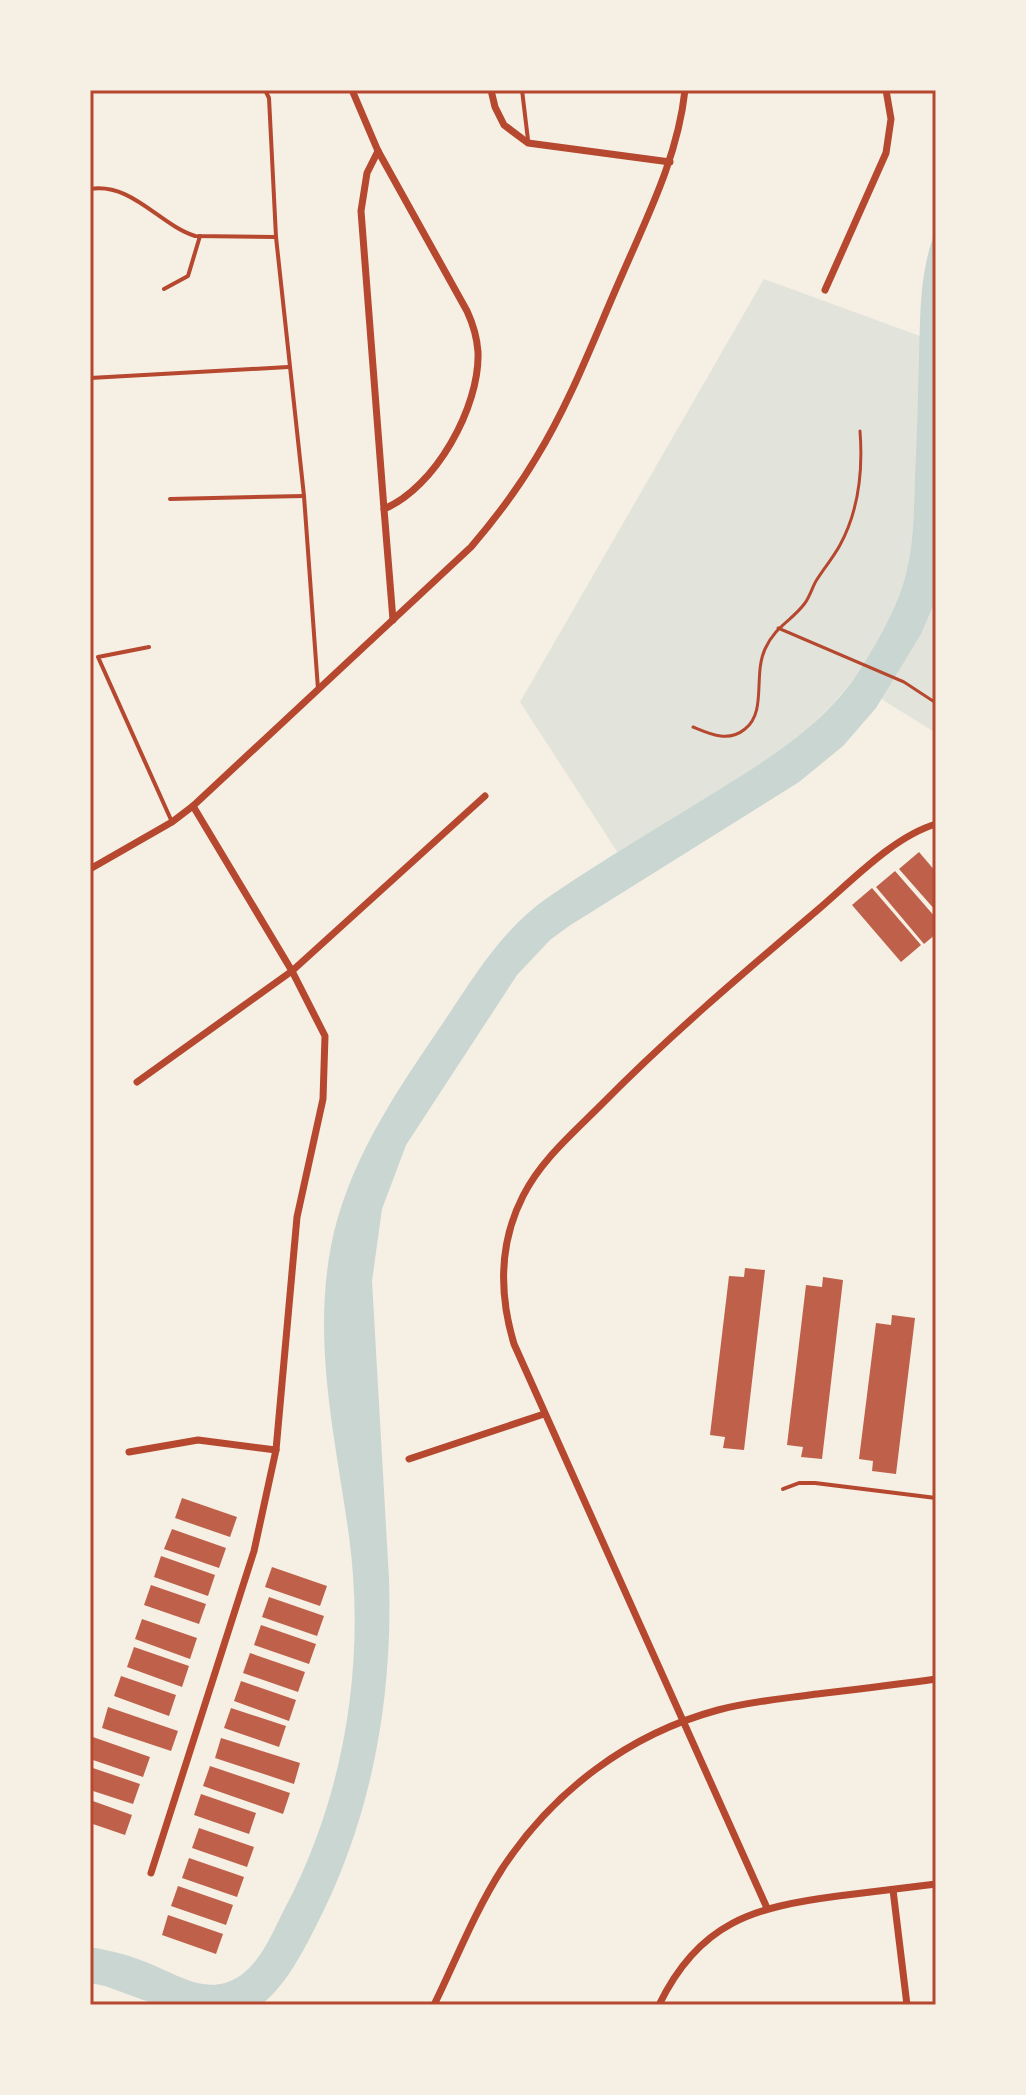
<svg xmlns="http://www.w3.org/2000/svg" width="1026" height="2095" viewBox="0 0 1026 2095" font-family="'DejaVu Sans',sans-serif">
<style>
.green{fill:#e2e4dc}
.water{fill:#c9d6d2}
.building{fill:#bf614a}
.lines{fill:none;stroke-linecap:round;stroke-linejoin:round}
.path{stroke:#b5482f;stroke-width:3}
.service{stroke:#b5482f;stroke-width:4}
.minor{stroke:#b5482f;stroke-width:7}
.neatline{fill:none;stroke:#b5482f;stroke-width:3}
</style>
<rect width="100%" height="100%" fill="#f6efe4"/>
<path class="green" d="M764,279L920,336H936V733L886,702L855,677C799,754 698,803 618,853L520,702Z"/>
<path class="water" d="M936,228V599L921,634L876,708L843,746L799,782L569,926L550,940L517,975L406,1145L382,1209L372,1281L389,1579C393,1702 371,1821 314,1930C300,1957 285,1986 261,2005H157L105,1986L90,1983V1947C108,1950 125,1954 143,1961C169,1970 197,1991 225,1983C257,1974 271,1935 285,1908C345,1795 366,1662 349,1536C335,1435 310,1335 334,1232C354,1152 399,1088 445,1020C476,974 502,929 550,896C604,859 661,826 717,791C770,758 822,726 858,673C875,646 893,616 903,585C914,550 914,514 915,477C917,437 918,397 919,357C921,307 919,276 936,228Z"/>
<g class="building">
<path d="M919,852L936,872V911L899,869Z"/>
<path d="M895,871L936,918V934L924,944L876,887Z"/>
<path d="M872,888L921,945L901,962L852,905Z"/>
<path d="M745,1268L765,1270L744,1450L723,1448L725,1437L710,1435L729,1276L744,1277Z"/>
<path d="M823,1277L843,1280L822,1459L801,1457L803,1447L787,1445L806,1285L822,1287Z"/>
<path d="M892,1315L915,1318L896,1474L872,1471L873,1461L859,1459L876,1323L891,1325Z"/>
<path d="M182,1498L237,1517L230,1537L175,1518Z"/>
<path d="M172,1529L226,1548L219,1568L164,1549Z"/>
<path d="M161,1556L215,1575L208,1596L154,1577Z"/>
<path d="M272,1567L327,1586L320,1606L265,1587Z"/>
<path d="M151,1585L206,1604L199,1624L144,1605Z"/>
<path d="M269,1597L324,1616L317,1636L262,1617Z"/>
<path d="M142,1619L197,1638L190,1659L135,1639Z"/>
<path d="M261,1625L316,1644L309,1664L254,1645Z"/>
<path d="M134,1647L189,1666L182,1687L127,1667Z"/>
<path d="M250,1653L305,1672L298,1692L243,1673Z"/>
<path d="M121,1676L176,1695L169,1716L114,1696Z"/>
<path d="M241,1681L296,1700L289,1721L234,1701Z"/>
<path d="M108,1707L178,1731L171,1751L102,1728Z"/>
<path d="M231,1708L286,1726L279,1747L224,1728Z"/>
<path d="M90,1736L150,1757L143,1777L90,1759Z"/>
<path d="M221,1738L300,1763L294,1784L215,1758Z"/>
<path d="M210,1766L290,1793L283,1814L203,1786Z"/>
<path d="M90,1767L140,1784L133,1804L90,1790Z"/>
<path d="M201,1794L256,1813L249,1834L194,1815Z"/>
<path d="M90,1800L132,1815L125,1835L90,1823Z"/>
<path d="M199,1828L254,1847L247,1867L192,1848Z"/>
<path d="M189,1858L244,1877L237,1897L182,1878Z"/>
<path d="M178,1886L233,1905L226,1925L171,1906Z"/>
<path d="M168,1915L223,1934L216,1954L162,1935Z"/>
</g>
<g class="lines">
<g class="path">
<path d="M778,628L904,682L936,703"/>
<path d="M693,727C710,734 728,743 745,729C767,712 753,675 765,649C776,625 792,621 805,603C810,596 812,588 816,581C824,568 833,558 840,545C859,510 863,470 860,431"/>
</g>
<g class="service">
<path d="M265,90L269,98L276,237L304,496L318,689"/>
<path d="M522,90L528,140"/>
<path d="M90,189C131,182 160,225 195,236L276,237"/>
<path d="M164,289L188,276L200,236"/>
<path d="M90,378L288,367"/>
<path d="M170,499L304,496"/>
<path d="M149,647L98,657L172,822"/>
<path d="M783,1489L799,1483H815L936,1498"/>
</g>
<g class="minor">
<path d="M352,90L378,151L467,311C473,324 477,337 478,352C480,407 435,488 384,509L393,620"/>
<path d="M491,90L495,107L504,125L528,143L670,162"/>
<path d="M378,151L367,173L361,211L384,509"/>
<path d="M825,290L886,153L891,119L886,90"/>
<path d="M90,869L172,822L193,806L471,547C495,519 517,490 536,458C571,401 595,336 622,275C648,215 678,156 685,90"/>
<path d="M137,1082L292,971L485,796"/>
<path d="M129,1452L198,1440L276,1450"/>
<path d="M409,1459L544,1414"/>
<path d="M151,1873L254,1551L276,1450L297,1217L323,1099L325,1036L292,971L193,806"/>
<path d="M893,1890L907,2005"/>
<path d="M767,1908L514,1344C499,1294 499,1243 523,1196C541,1160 573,1133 602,1104C669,1036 741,975 814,913C849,884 892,837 936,824"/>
<path d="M434,2005C456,1960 475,1911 502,1869C553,1791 629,1734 718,1710C748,1702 779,1699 809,1695C851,1690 894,1685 936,1679"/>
<path d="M659,2005C699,1922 754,1907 838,1896C871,1892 903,1888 936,1884"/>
</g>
</g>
<rect width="1026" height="2095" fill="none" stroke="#f6efe4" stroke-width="184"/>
<rect x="92" y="92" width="842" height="1911" class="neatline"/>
</svg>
